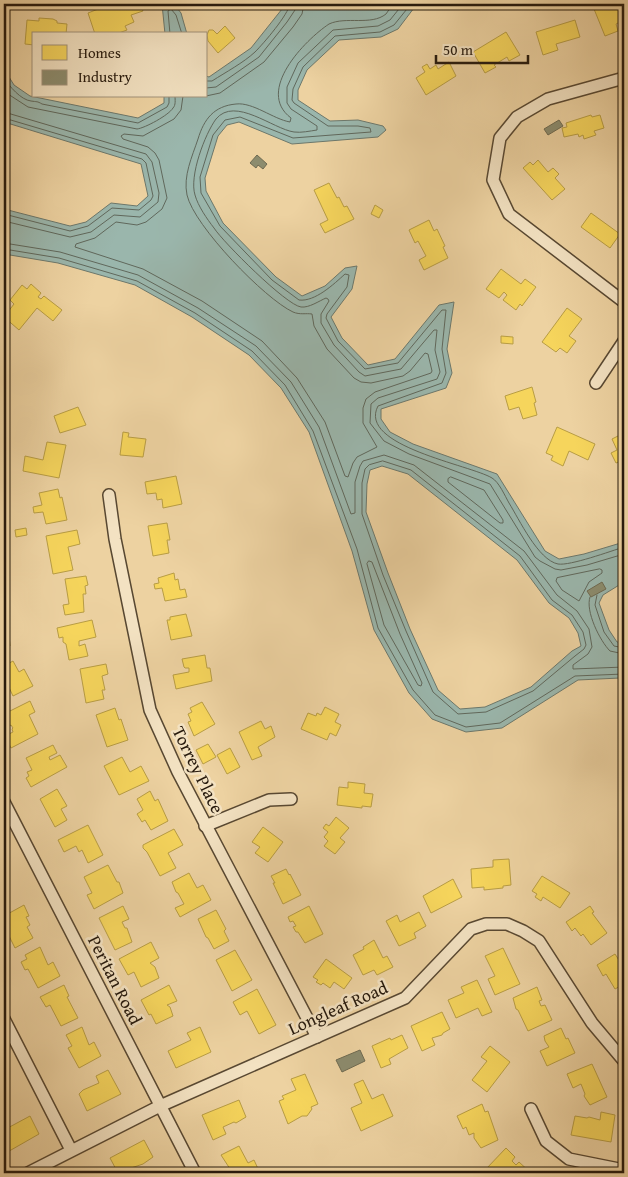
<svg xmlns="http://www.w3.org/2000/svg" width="628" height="1177" viewBox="0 0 628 1177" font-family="'Gentium Book Plus',serif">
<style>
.water{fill:#9ab6ac;stroke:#6c786c;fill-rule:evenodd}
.homes{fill:#f6d55c;stroke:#b89d44}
.industry{fill:#8c8c6e;stroke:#6e6a51}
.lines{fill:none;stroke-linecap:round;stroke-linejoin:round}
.shore{stroke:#60685c;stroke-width:1}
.street-casing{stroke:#584832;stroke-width:14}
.street{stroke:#f3e2c2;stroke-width:11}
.labels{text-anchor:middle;stroke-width:5;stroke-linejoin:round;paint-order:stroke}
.street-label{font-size:18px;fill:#271a0d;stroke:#f3e2c2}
</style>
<rect width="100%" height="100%" fill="#edd2a1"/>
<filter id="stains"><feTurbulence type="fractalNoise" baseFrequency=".004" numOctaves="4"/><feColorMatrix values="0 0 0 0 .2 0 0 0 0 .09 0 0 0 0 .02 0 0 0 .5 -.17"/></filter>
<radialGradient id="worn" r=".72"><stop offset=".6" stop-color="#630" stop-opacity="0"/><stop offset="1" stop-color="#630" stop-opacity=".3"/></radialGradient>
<g class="water">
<path d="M162,4H174L181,13L187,34H165Z"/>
<path d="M286,4H417L398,29L381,37L339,40L307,70L298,90V100L330,121L358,120L383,126L386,130L378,137L292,144L239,122L227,125L218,136L205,178L206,191L223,223L276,277L302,296L325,286L345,268L357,266L352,289L331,317L342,338L368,365L395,359L439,305L454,302L447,349L452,373L446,388L381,409V419L390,432L413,444L497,474L545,551L559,559L584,554L624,542V582L603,595L599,603L609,630L617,642L624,643V679L620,678L578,680L502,728L466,732L432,719L409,693L374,630L352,551L309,432L281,388L249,355L192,317L135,285L58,263L4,254V209L70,226L86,222L111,203L137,206L148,196L141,164L4,122V69L14,85L30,96L138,118L164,103V96H206V76L209,77L251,48ZM382,466L408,474L517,560L549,603L569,618L578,633L581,646L572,651L531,687L485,707L460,709L438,690L410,629L388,573L366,512L367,484L370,470Z"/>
</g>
<g class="homes">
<path d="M111,4H140L143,11L131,15L134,22L125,26L127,30L116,34H95L88,13Z"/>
<path d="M605,4H624V24L622,21L616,24L618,31L605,36L594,9Z"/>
<path d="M39,18L53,19L57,21V23L67,24L66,34H34V45L25,44L27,20L39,21Z"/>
<path d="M575,20L580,37L556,44L558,50L543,55L536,32Z"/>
<path d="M225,26L235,38L218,53L208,41L207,35L209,30H213L217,34Z"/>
<path d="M506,32L520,55L509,61L507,57L494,65L496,67L485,73L473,52Z"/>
<path d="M449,62L456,76L426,95L416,78L425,72L422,67L427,64L430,69L436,65L438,69Z"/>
<path d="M591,115L592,117L600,115L604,128L594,131L596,135L584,139L583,135L579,137L578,134L564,137L562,128L567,127L566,123Z"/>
<path d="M538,160L548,172L553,168L559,174L555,178L565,189L552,200L523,168L530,162L533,165Z"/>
<path d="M329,183L337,198L339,197L344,207L347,206L354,219L325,233L320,224L328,220L314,190Z"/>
<path d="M375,205L383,210L379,218L371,214Z"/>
<path d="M591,213L620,234L610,248L581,227Z"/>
<path d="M429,220L434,231L437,229L445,246L443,247L448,258L424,270L419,260L426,256L418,241L415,243L409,230Z"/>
<path d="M501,269L521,284L525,279L536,287L522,306L520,304L516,310L503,300L507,295L504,292L499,298L486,289Z"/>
<path d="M31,284L41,293L38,297L41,299L44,296L62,310L53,321L37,308L19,330L4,317L14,304L10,300L22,285L27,289Z"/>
<path d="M567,308L582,319L569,336L576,341L567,353L560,348L556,352L542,342Z"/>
<path d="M501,336L513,337V344L501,343Z"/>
<path d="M532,387L536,402L534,403L537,415L523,419L519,407L509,410L505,396Z"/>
<path d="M78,407L86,425L60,433L54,416Z"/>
<path d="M557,427L595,444L588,460L569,451L563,466L551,460L553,456L546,453Z"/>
<path d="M123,432L129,433L128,437L146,439L143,457L120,455Z"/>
<path d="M622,434L624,439V460L616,463L611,453L617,450L612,439Z"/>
<path d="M47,442L66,445L59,478L23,471L25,456L43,460Z"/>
<path d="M176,476L182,504L163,508L162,499L157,500L156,493L147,494L145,482Z"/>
<path d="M58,489L60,498L62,497L67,520L46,524L43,512L34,513L33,507L42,505L39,493Z"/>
<path d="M167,523L170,540H167L169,553L153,556L148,526Z"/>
<path d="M26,528L27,535L16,537L15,530Z"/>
<path d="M77,530L80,544L68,547L73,570L53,574L46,536Z"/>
<path d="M174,573L175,580L178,579L180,590L185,589L187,597L165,601L162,588L155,589L154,584L159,583L158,578Z"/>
<path d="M86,576L88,585L85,586L86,594H83L84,612L65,615L63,605L69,604L65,579Z"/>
<path d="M4,614H7L10,646H4Z"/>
<path d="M186,614L192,636L171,640L167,620H170V617Z"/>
<path d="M92,620L96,637L79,641V646L85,644L88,656L69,660L66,644L63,642V637L59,638L57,628Z"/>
<path d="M205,655L207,668H210L212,681L176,689L173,675L189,672V668H185L184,667L182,659Z"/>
<path d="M13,661L19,672L24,669L33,686L13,696L4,677V666Z"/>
<path d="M106,664L108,674L102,676L105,690H102L104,699L86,703L80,669Z"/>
<path d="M30,701L35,712L29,715L38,734L11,748L5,736L13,732L12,729L13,728L11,725L4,729V714Z"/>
<path d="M202,702L215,724L194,736L188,722L191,721L188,714L192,712L190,708Z"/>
<path d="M325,707L339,714L335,722L341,725L336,736L330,733L327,740L301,729L308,713L316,716L317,713L321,715Z"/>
<path d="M115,708L119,720L121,719L128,740L107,747L96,715Z"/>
<path d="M261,721L265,729L271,726L275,737L258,747L262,756L252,760L239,732Z"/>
<path d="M208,744L216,757L203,764L196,750Z"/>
<path d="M53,745L57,753L49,757L50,760L60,755L67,767L31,787L26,778L29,776L27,772L32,770L26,758Z"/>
<path d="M230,748L240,767L227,774L217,755Z"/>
<path d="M122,757L130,772L141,766L149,781L119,795L104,766Z"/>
<path d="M348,782L365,784L364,793L373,794L371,807L362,806V808L337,805L339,787L348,788Z"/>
<path d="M57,789L67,806L61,809L67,820L55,827L40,799Z"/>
<path d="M150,791L155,801L158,799L168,821L151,830L145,820L142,822L137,814L143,810L137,799Z"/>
<path d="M336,817L349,828L340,838L345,842L335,854L324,846L328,841L324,837L328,832L323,828L326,824L329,826Z"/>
<path d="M88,825L103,855L88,863L82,850L79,852L76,846L64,852L58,840Z"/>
<path d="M263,827L283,842L268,862L255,853L260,847L252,842Z"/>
<path d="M174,829L183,845L168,853L176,868L160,876L147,852L143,848V845Z"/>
<path d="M509,859L511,885L503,886V888L484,890V887L472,888L471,869L493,867V860Z"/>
<path d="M108,865L117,882H119L123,893L94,909L87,895L92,893L84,877Z"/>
<path d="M286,869L289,875L290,874L301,895L283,904L273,883H275L271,876Z"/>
<path d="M189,873L197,888L203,885L211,900L180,917L175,908L184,904L178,893L176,892L172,882Z"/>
<path d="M542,876L570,893L560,908L543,897L541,901L535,897L537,894L532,891Z"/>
<path d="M453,879L462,897L431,913L423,896Z"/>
<path d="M24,905L29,916L26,917L30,925L27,927L33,938L15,948L4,926V916Z"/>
<path d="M123,906L129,919L122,922L125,928H127L132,942L115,950L99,918Z"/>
<path d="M309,906L323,934L305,943L298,932H296L293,927L296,926L293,921L290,922L288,917Z"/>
<path d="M590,906L594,912L592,913L607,933L591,945L583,934L581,936L575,928L572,931L566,922Z"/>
<path d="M216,910L226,929L224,931L229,941L214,949L208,938L206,937L198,919Z"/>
<path d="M419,912L426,926L414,933L416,938L399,946L386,921L397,915L400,922Z"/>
<path d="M374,940L383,958L387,956L393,967L377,975L374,970L363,975L353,955L364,949L363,947Z"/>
<path d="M151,942L159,958L150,963L155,967L159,978L141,987L134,972L128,975L119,959Z"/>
<path d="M40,947L48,965L53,962L60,976L38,988L28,969L25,970L21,962L27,959L25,955Z"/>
<path d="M503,948L520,984L495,995L488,979L495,976L485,956Z"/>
<path d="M235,950L252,980L232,991L216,960Z"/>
<path d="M615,954L624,968V984L615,989L606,974L603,976L597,965Z"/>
<path d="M326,959L352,978L344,989L334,982L330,988L323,983L321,985L316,982L318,980L313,977Z"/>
<path d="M477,980L492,1012L482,1016L478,1008L456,1018L448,1000L464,993L461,987Z"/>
<path d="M64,985L69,996L67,997L78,1018L61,1026L50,1005L46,1007L40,997Z"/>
<path d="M169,985L177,1001L167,1005L170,1007L173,1016L156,1024L151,1014L149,1015L141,1000Z"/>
<path d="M537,987L542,1000L539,1001L541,1006L545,1005L552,1020L528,1031L518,1010L516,1009L513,998Z"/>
<path d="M257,989L276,1025L259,1034L247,1011L240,1015L233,1002Z"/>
<path d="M442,1012L450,1029L443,1033L442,1035L432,1038L435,1045L422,1051L411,1026Z"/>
<path d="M82,1027L89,1045L94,1042L101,1056L79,1068L68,1048L72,1046L66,1035Z"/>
<path d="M200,1027L211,1052L176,1068L168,1051L191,1040L187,1033Z"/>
<path d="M561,1028L566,1039L568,1038L575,1053L547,1066L540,1051L549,1047L545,1041L544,1036Z"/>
<path d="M402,1035L408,1048L389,1059L391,1064L381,1068L372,1046L390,1038L391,1040Z"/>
<path d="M490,1046L510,1062L487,1092L472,1080L487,1061L481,1057Z"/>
<path d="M592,1064L607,1097L590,1105L584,1096L585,1094L581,1084L573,1088L567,1074Z"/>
<path d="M108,1070L121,1094L87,1111L79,1094L83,1090L99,1083L96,1076Z"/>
<path d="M305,1074L318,1104L311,1107L312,1109L307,1116H302L288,1124L279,1101L284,1099L282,1096L296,1090L291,1079Z"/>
<path d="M363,1080L372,1099L383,1094L393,1116L361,1131L351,1108L362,1103L354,1084Z"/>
<path d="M239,1100L246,1117L236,1123L234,1122L223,1127L226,1134L213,1140L202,1115Z"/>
<path d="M482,1104L485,1112L488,1111L498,1140L481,1148L474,1138V1133L469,1135L466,1127L463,1129L457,1116Z"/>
<path d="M601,1112L615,1115L611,1142L571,1135L575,1116L587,1118L589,1117L600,1120Z"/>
<path d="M30,1116L39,1134L4,1154V1130Z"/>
<path d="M144,1140L153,1157L143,1164L131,1168L134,1173H118L110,1158Z"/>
<path d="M239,1146L248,1163L254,1160L260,1173H230L232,1172L221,1155Z"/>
<path d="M506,1148L515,1157L512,1161L516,1165L519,1162L531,1173H491L486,1169Z"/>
</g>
<g class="industry">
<path d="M559,120L563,126L548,135L544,129Z"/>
<path d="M257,155L267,164L263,169L258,165L256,168L250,163Z"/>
<path d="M602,582L606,589L591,597L587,591Z"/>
<path d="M360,1050L365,1061L342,1072L336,1060Z"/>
</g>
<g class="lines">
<g class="shore">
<path d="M403,4L390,20L378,26L333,30L298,63L287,87V103L291,109L317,126V130C310,131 301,133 294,132C273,129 235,96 216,119C205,134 189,176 195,195C198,206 207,219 214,228C223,242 286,305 301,307C309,308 319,301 326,298L328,299L329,301L321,314V323L334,345L359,372L365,376L401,369L434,330H437L435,350L440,372L437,379L378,398L371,404L370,423L384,441L409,454L490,484L535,557L540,561L555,569L561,570L587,565L624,554"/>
<path d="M411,4L394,25L380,32L335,36L303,67L293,89L292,100L294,103L328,126H358L370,128L371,132L293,138L240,117L225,120L213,135L200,177L201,193L220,226L272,280L299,300C315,302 334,284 345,274L349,275L347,287L327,314L326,318L338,341L365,369L398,363L442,310H446L442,349L446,373L442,383L378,406C357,446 471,465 492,478C499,482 505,496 509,503C519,519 538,560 558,564C570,566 611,551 624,547"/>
<path d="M170,34L168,11L171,9L176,15L182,34"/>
<path d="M4,78C9,86 21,100 31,101C37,102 37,101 42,104L138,123L167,107L169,103V96"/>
<path d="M206,81H212C226,72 243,63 255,52C264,43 288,15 290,4"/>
<path d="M206,88L216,87L259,57L287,22L295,10L296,4"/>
<path d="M4,89L8,94L28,107L137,129C145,128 169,115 173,108C176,105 175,100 175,96"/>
<path d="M183,96L181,110L174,119L143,136L124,134L121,136L123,139L148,147L155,153L159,160L167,198L162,209L146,222L137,225L116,222L95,238L76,244L75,247L143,269L202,301L262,341L297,378L325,422L345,476L348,477L353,463L357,457L377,447L363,423V408L366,399L375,392L431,373L432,371L428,354L425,353L410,371L403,376L371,383L361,382L354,378L327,349L314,326L312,314C306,313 300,315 293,312C265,299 194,226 187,195C183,176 192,157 198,139C204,119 214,106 236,104C253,102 273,119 290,122L291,118C255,91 305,40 329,24C346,16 371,26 386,14C388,11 391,7 393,4"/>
<path d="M206,96L220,93L264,62L293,27L302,14L304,4"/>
<path d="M4,112L146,154L152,162L159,193L158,202L140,217L114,215L91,232L70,237L4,221"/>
<path d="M4,118L142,159L146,163L153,196L151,200L139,210L112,208L88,226L70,231L4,214"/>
<path d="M4,243L60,252L138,275L198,308L256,346L291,382L319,427L351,514L355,513V482L360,466L363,461L384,455L414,465L524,551L557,595L577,611L589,629L592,647L588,654L573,665V669L624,667"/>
<path d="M4,249L59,258L137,281L195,313L252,351L285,385L313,431L357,549L378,628L413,690L435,715L466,727L500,723L575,676L624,674"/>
<path d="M383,461L411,470L520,556L552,600L572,615L583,632L586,645L584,649L575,656L533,691L486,712L458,714L433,692L406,631L383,575L362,514V483L365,469L369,465Z"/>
<path d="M451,477L484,490L503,520V523H500L448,482V479Z"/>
<path d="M369,561L372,562L400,634L422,683L421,686L418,685L384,625L367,564Z"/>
<path d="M600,569L602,570V573L589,582L579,601L562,590L556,581L557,578Z"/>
<path d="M597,595L595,605L604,632L614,646L624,648"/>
<path d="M590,597C585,611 600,641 610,651L624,654"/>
</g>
<g class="street-casing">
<g id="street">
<path d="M624,78L548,99L517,117L500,138L493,180L509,214L624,302"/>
<path d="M596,383L624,341"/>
<path d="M109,495L115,539L150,710L178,772L317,1037"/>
<path d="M4,802L195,1173"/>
<path d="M205,826L269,800L291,799"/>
<path d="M4,1019L71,1150"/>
<path d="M531,1109L546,1141L569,1159L624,1170"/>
<path d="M28,1173L160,1106L405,998L471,929L486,924H507L523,931L539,941L592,1023L624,1061"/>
</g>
</g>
<use href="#street" class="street"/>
</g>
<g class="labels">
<g class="street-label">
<text transform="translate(198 770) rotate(64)" y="6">Torrey Place</text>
<text transform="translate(115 980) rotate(63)" y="6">Peritan Road</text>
<text transform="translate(338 1008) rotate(-24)" y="6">Longleaf Road</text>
</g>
</g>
<rect width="628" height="1177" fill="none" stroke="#edd2a1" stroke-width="20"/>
<rect x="5" y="5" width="618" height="1167" fill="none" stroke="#271a0d" stroke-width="2.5"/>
<rect x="10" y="10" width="608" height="1157" fill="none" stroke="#271a0d"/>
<rect x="32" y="32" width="175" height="65" fill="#f3e2c2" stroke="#a1927a"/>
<rect x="42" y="45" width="25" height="15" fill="#f6d55c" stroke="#a1927a"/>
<text x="78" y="58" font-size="15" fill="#271a0d">Homes</text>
<rect x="42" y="70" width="25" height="15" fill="#8c8c6e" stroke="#a1927a"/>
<text x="78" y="82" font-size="15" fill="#271a0d">Industry</text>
<path d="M436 55v8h92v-8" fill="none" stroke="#271a0d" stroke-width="2.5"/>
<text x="443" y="55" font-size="15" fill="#271a0d" stroke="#f3e2c2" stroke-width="4" paint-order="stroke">50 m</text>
<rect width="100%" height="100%" filter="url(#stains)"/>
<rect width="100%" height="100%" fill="url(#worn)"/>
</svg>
